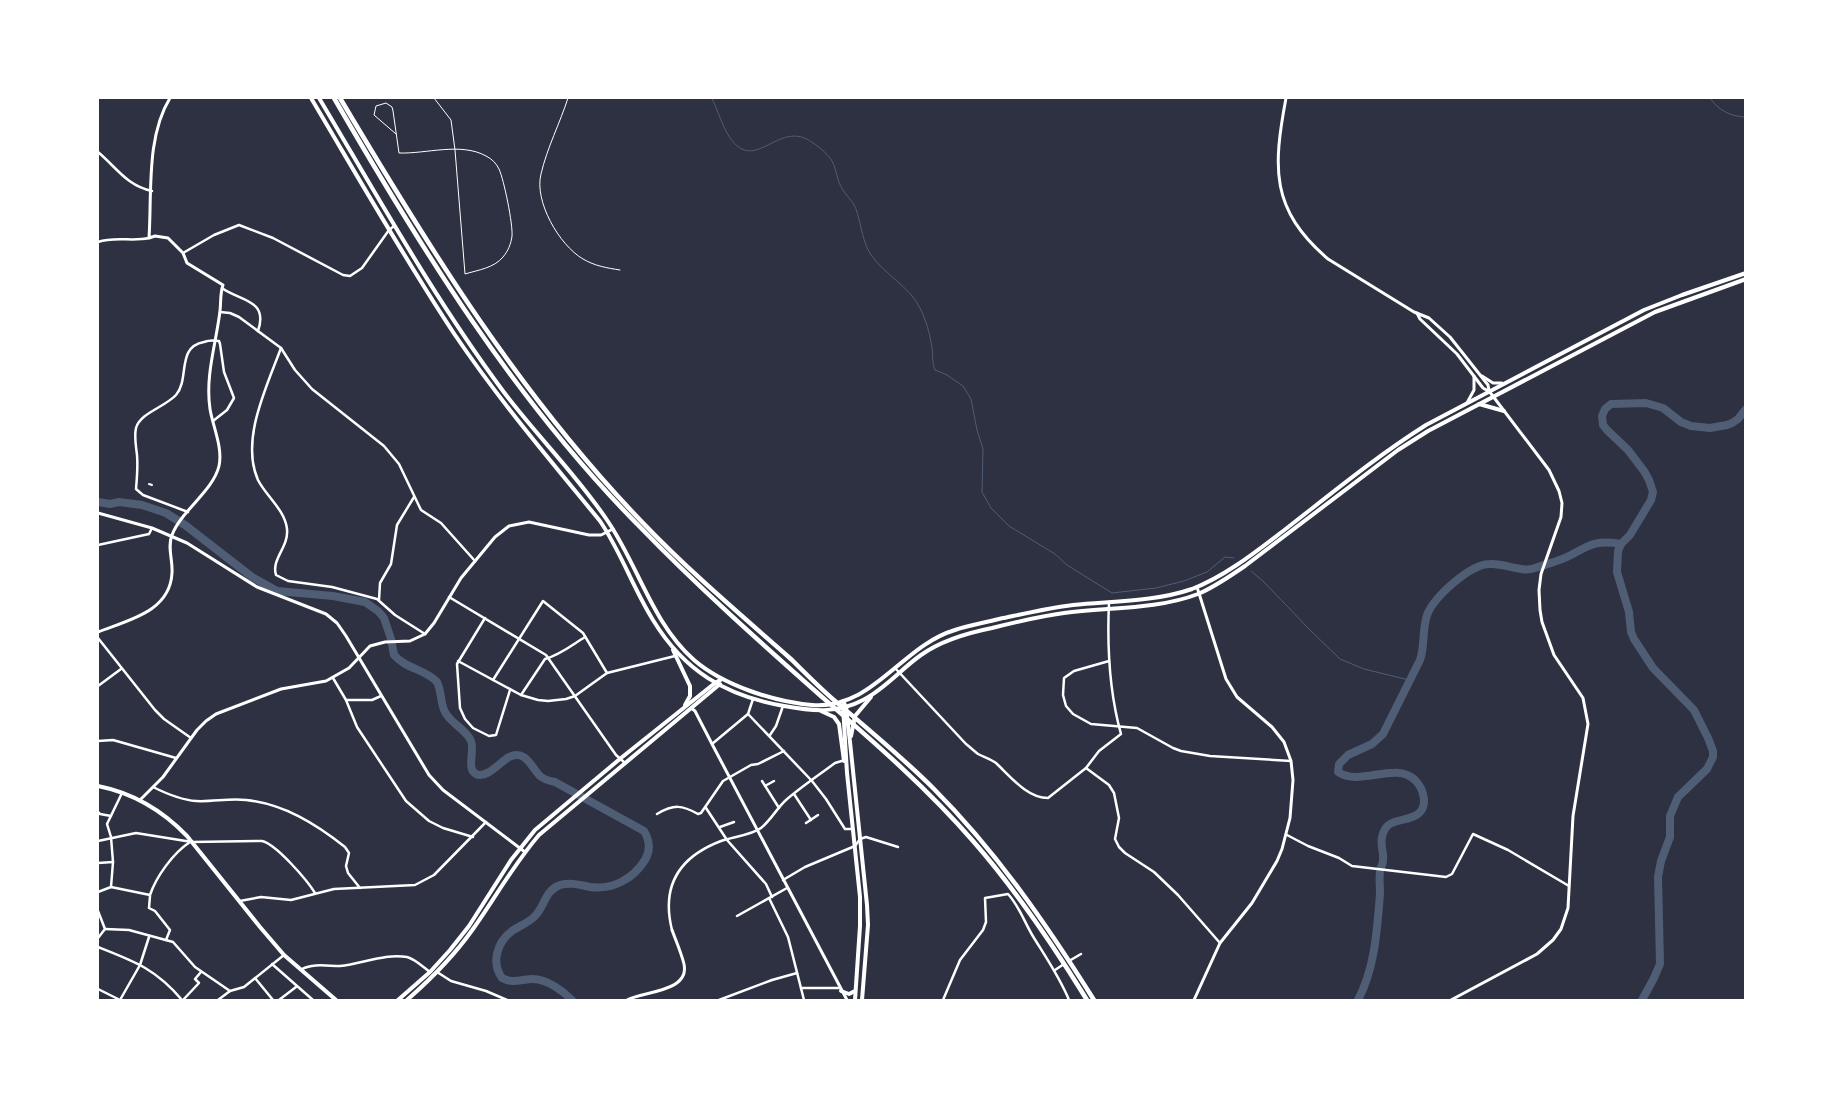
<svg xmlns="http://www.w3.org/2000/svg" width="1843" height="1098" viewBox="0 0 1843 1098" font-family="'Playfair Display',serif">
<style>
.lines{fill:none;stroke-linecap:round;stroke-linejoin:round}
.stream{stroke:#4f5d75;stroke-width:1}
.river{stroke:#4f5d75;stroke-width:8}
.service{stroke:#fff;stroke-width:1}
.pedestrian{stroke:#fff;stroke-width:2}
.minor{stroke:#fff;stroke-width:2.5}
.tertiary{stroke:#fff;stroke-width:3}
.secondary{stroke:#fff;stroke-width:3}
.primary{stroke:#fff;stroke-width:4}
.trunk{stroke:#fff;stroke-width:4}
.motorway{stroke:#fff;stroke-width:4.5}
</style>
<rect width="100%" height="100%" fill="#2d3142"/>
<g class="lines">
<g class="stream">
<path d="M712,98C717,109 721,122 727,133C754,180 778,116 813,143C819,147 828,154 832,161C837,170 837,182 843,190C848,198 854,202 857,212C861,225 863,243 871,255C885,275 909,286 920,308C926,320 930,334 932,348C933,355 932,363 935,370L947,375L963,386L971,399L977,430L983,449L982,492L991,508L1009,526L1055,554L1067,565L1112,593L1156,588L1184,581L1207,572L1225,557L1234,558"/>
<path d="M1710,98C1718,110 1731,117 1746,117"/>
<path d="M1251,571L1264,582L1309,629L1340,659L1364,669L1409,680"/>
</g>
<g class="river">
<path d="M98,502L110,504L119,502L142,505L166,513L185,525L252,577L277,591L333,596L365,602L378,611L384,618L391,639L394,655C406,669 425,669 437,682C442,692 440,703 445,712C451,724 466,729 471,741C475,750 466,769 476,774C487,779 500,762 509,757C526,749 531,767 540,776C545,780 549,781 555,782L644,831C650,841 651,850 645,860C633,879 613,890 590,887C580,885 571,882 560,885C544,891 545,907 534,917C528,923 519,926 512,931C497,942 491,963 502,978C513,984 522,979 533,979C547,979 563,991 572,1000"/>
<path d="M1358,1000C1375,968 1377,930 1380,894C1380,886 1379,878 1380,871C1381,867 1383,864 1383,860C1384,852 1380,845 1382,837C1386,816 1406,823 1418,814C1429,805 1423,788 1415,780C1395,761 1360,787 1338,772L1339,764L1348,755L1372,744L1383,734L1420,660C1425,646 1422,630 1427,615C1434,597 1470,564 1490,564C1505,563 1521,573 1535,568C1547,564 1560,561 1571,555C1591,544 1597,540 1621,544"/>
<path d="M1642,1000L1654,978L1660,964L1658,877L1661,861L1670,837V816L1678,797L1707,769L1713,757V751L1708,738L1694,710L1653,668L1634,639L1631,632L1629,612L1617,572L1618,551L1621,544L1630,535L1651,500L1653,492L1649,480L1644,471L1628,450L1607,430L1603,425L1602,416L1605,409L1611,404L1646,403L1663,408L1681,422L1691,426L1710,428L1727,425L1732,423L1738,419L1746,409"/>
</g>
<g class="service">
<path d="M568,98C560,123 547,148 541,174C534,201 559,245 583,259C595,266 607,268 620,270"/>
<path d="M396,134L374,115L376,106L386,103L392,107L393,111L399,153C426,154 461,142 486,156C492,159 496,163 499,169C504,180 513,224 512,236C511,244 508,251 503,257C494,268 478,270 465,274L455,150L451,120L434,98"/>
</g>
<path class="pedestrian" d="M149,484L152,485"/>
<g class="minor">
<path d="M98,152C116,167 127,186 152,191"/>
<path d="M98,242C115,236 132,242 149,238"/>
<path d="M183,253L214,235L239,225L273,238L343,275L350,276L362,268L389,230L394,226"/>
<path d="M222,288C239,301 269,299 258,331"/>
<path d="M220,312L230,313L239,317L281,348L295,370L312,389L384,446L399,464L421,510L441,523L475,561"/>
<path d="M281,348C267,386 240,440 258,480C266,496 285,510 287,529C289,547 271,559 276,575L288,581L332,587L377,599L395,615L425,634"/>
<path d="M188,512L143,495L136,489C137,478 138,466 137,455C136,446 134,437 136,428C140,413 165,407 176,395C190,379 176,347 204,342C209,340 213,340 219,341L220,344L224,372L234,398L227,410L213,421"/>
<path d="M98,545L149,534L152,528"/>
<path d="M449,597L546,655L616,755L625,763"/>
<path d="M379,600L380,583L391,564L397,525L414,497"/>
<path d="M485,618L457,664L460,708L465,719L473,728L489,736L496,735L510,690"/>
<path d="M98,638L155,710L164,719L191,738"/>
<path d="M458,661L521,695L538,700L548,701L566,699L575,696L607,673L675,656"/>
<path d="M1109,661L1074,671L1064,678L1063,695L1066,706L1073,714L1091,724L1137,728L1173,748L1181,751L1210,756L1291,761"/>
<path d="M895,668L966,744C970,747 974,751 978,754C984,757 991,759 996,763C1010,776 1027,798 1048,798L1086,768L1099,751L1121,734C1109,691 1107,646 1109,602"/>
<path d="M333,678L346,700L357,727L406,801L429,821L443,828L473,837"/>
<path d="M493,680L543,601L583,633L607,673"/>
<path d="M98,686L121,669"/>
<path d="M521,695L545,659C560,655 572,645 585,637"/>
<path d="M346,700H372L381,696"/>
<path d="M748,714L812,781L826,799L845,829H853"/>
<path d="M770,735L776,726L783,706"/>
<path d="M98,741L113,740L176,758"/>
<path d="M712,744L748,714L753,699"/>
<path d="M1086,768L1109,785L1114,793L1119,818L1115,839L1119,847L1125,853L1154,872L1178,895L1220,943"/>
<path d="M762,781L779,808"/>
<path d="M765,786L774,781"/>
<path d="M153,787C167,794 181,800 196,801C213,802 229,798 246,800C284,804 316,824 345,847L349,853L346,866L348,873L360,888"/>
<path d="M794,794L811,820"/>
<path d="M706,808L727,840L766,884L772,897"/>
<path d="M98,812L100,814L111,816"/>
<path d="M657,814C674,804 682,805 698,814L701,813L723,781L751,765L758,764L784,751"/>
<path d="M806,823L818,815"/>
<path d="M720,827L734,822"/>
<path d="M1287,835L1308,846L1339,858L1352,866L1446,877L1452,874L1473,834L1508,850L1569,886"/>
<path d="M98,841L136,833L192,842L262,841C276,844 307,880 315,893"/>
<path d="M98,863L113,862"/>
<path d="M783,880L805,867L855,846L860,839L866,837L898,847"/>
<path d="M111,887L113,862L111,837L107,824L122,793"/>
<path d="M98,892L111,887L150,895C156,877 173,853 190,842"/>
<path d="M150,896L149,908L155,911L170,930L166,940"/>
<path d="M769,898L788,937L804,1000"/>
<path d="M240,901L261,897L291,900L334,889L415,885L434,875L486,822"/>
<path d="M98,911L105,929L98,938"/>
<path d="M737,916L787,888"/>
<path d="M105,929L129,930L173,942L195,967L230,991"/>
<path d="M672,930C661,886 679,857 721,841C732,837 752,835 761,828C771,820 777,808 786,800C801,787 819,775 835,763L845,760"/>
<path d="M98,947C134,961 156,969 182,1000"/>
<path d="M1069,961L1081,954"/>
<path d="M272,964L313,1000"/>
<path d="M302,969C313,963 328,966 340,966C362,964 385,953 407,957C415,959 423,967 430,972"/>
<path d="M1055,970L1064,964"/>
<path d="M437,972L451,981L486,991L507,1000"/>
<path d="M255,978L273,1000"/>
<path d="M801,988H840"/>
<path d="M98,989L120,1000L140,965L149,937"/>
<path d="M183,1000L199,983L195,979L201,972"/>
<path d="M218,1000L230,991L244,987L284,955"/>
<path d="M279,1000L296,987"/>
<path d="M719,1000L772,980L797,973"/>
<path d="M943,1000L960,960L983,930L986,922L985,898L1008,894C1020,907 1025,924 1034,938C1047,959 1060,978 1069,1000"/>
</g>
<g class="tertiary">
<path d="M1286,98C1273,168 1270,209 1328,259L1414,312L1429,318L1450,337L1488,385L1489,391"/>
<path d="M1417,313L1420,319L1457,354L1483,388L1488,391"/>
<path d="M1482,376L1493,383H1502"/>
<path d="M1467,403L1474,390V376"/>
<path d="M98,513L152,528L187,543L257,587L326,614L337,623L346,636L429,775L443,790L525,852"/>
<path d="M98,632C128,620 170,612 172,573C173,560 167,547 172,535C181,511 213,491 219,466C223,448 213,427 210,409C205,376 216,344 220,311C221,303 220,293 223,285L187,263L183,253L168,238L155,236L149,238C152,193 146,137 170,98"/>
<path d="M691,708L695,711L712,744L847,1000"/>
<path d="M140,800L163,777L197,730L206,721L216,714L281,689L326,681L349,668L370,646L385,642L410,641L425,634L434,623L461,578L495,537L509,526L529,522L589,535H601L613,529"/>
<path d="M627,1000C644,991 690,992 684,964C681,952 676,941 672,930"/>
<path d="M1194,1000L1220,943L1252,903L1277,861L1282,849L1290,818L1293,780L1291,761L1284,742L1272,727L1237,697L1226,679L1197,587"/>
</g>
<path class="secondary" d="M1451,1000L1537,954L1553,940L1561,929L1568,908L1573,816L1588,724L1583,698L1554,655L1542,622L1540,610L1539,590L1541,574L1561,517L1562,503L1559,491L1549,470L1489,391"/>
<g class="primary">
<path d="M311,98C358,177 404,258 455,335C499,400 550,460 600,521C621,552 633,588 653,620C684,671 726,696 784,706C811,711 837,714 863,700C885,689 901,669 921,655C942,640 967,633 992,628C1016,622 1040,616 1064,613C1108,607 1156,610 1198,594C1215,587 1230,576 1245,566L1398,450L1428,431L1655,312L1746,279"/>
<path d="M319,98C378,197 434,298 503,391C536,435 576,474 607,520C638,565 652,623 694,660C723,685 774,702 812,705C873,710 901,646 955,630C969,625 984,623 999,619C1023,614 1048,608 1073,605C1112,601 1154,602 1192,589C1226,576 1258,550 1287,528C1332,493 1377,456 1426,425L1644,310L1682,295L1746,273"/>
<path d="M1479,404L1504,411"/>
<path d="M673,650L690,686V696L685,705"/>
<path d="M843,701L846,707L850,742L867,905L868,925L862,1000"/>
<path d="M843,706L847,773L860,897V926L855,1000"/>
<path d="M821,711L834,717L839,724L844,761"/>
<path d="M851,736L855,716L871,697"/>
<path d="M841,991L849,994L855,991"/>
<path d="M398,1000L430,972L450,950L469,926L511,860L535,830L621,758L715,683L722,679"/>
<path d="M407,1000C431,979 454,956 473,929C495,898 514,864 539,835L720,684"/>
</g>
<path class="trunk" d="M98,786C133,793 163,811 187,836L260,927L284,955L336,1000"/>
<g class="motorway">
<path d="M334,98C422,250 515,401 640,527C698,587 760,642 822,697C875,743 927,788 973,841C1016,890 1053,945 1087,1000"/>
<path d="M340,98C429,248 521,397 643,523C690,572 741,615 792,660C806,674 820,688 835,701C868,729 902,757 933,788C996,851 1047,925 1094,1000"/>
</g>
</g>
<rect width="1843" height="1098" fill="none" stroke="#ffffff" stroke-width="198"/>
</svg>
